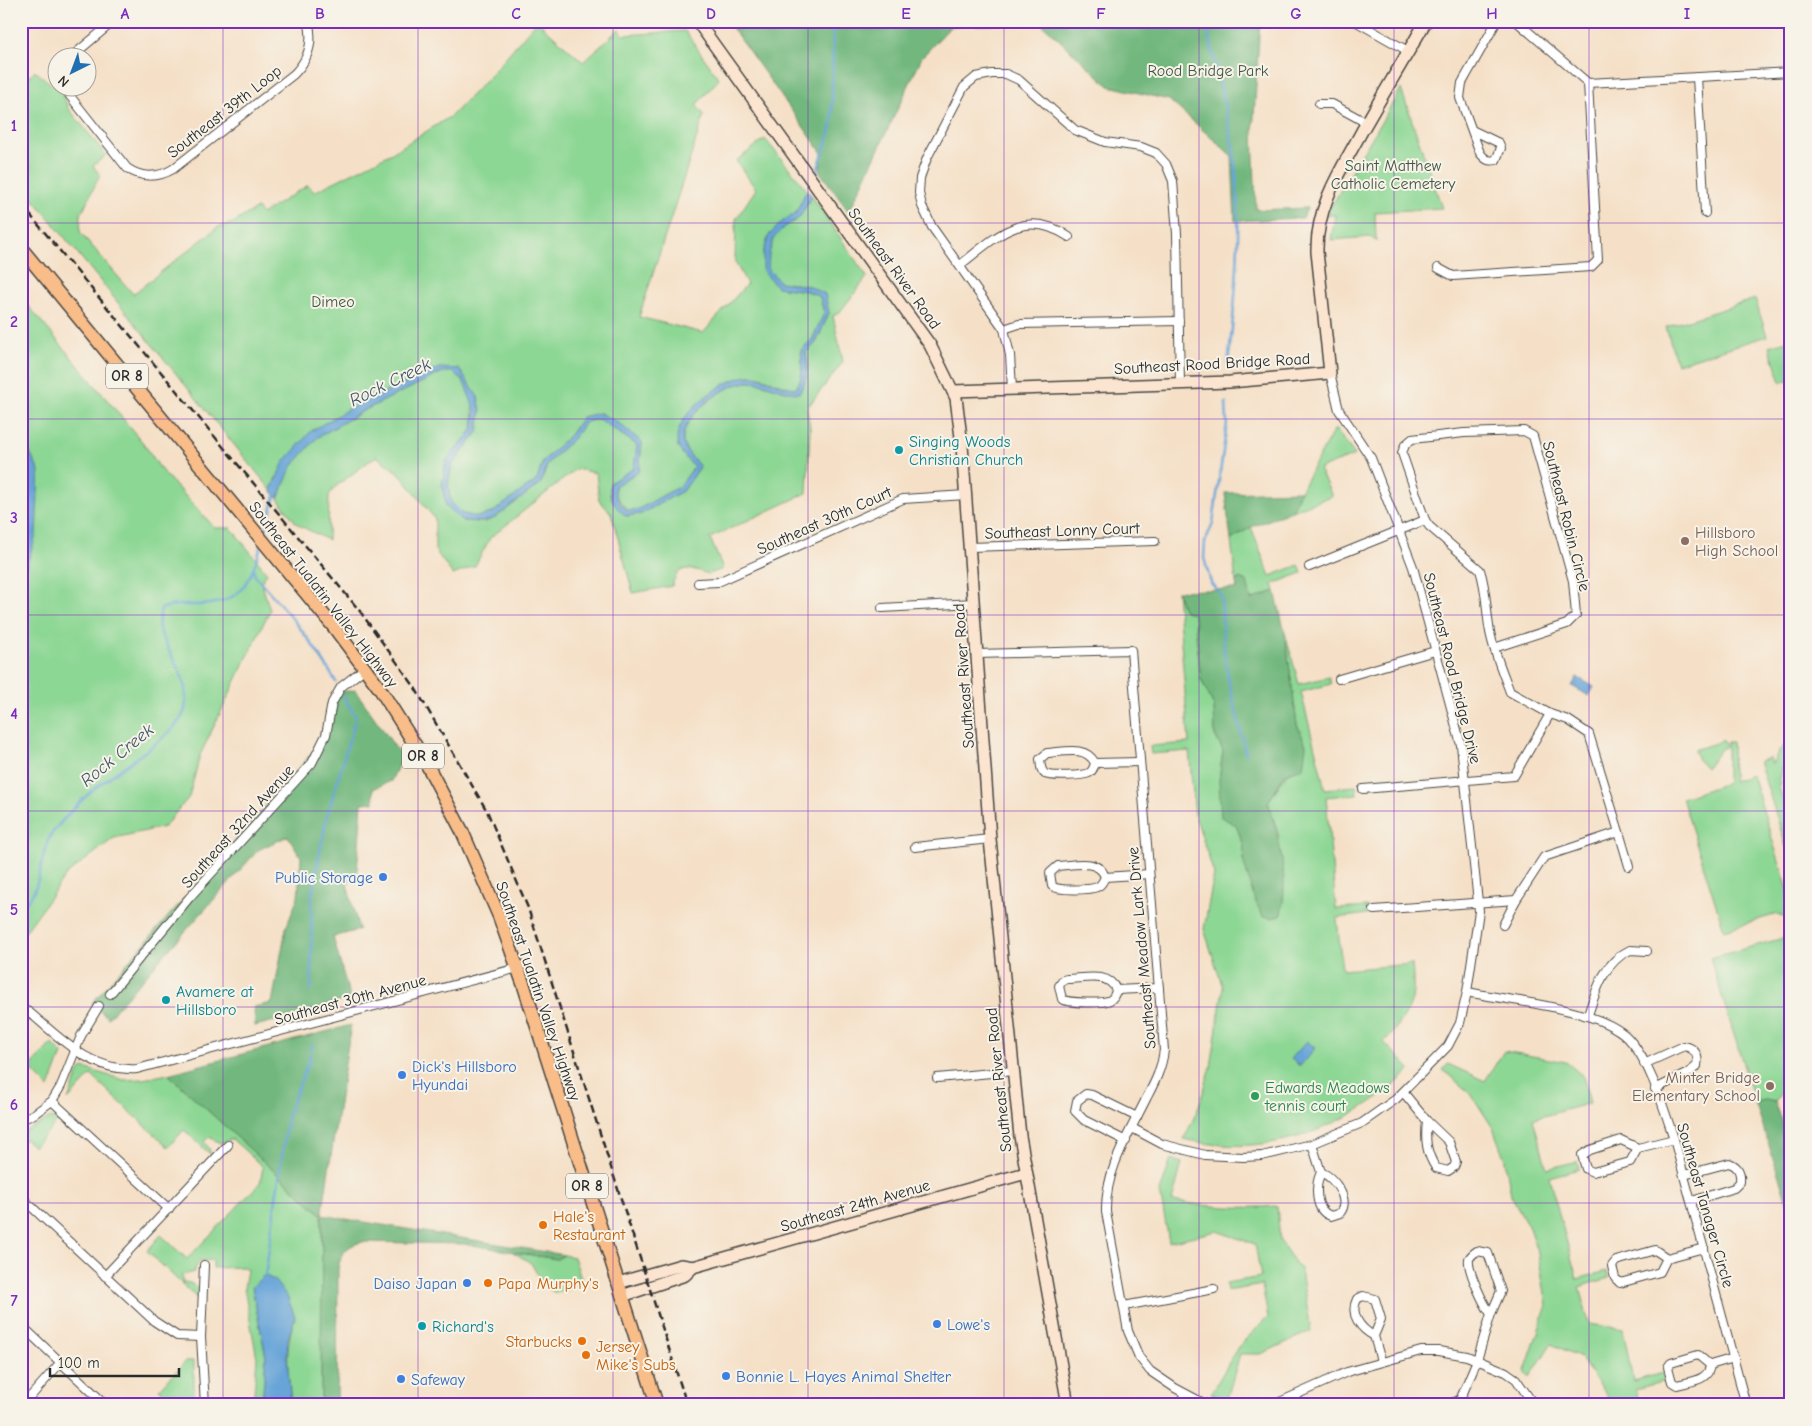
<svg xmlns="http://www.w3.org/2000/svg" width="1812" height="1426" viewBox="0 0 1812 1426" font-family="'Comic Neue',sans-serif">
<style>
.green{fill:#8dd794;stroke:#5c8160;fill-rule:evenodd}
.forest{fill:#72b87e;stroke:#4e7254}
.water{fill:#67a4d8;stroke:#496882}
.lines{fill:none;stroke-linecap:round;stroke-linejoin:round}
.stream{stroke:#67a4d8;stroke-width:2.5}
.street-casing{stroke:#494642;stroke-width:10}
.secondary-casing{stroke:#494642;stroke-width:14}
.primary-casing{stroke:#494642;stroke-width:15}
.street{stroke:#fff;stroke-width:8}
.secondary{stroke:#fce5d0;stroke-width:11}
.primary{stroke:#f8bd89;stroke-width:12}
.rail{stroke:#2b2b2b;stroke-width:2.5;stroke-dasharray:8 4;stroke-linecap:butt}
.grid{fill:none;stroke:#7b2cbf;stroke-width:1;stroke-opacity:0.55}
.culture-dot{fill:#0f9aa8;stroke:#f7f3e8;stroke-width:2}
.education-dot{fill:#8d6e63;stroke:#f7f3e8;stroke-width:2}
.shop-dot{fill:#3f7fe0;stroke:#f7f3e8;stroke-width:2}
.leisure-dot{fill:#2e9e5b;stroke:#f7f3e8;stroke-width:2}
.food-dot{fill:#e8710a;stroke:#f7f3e8;stroke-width:2}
.labels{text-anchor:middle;stroke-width:4;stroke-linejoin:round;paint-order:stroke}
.shield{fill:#f7f3e8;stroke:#686764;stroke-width:1}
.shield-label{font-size:15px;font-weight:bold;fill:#2b2b2b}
.park-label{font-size:16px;fill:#445645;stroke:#f7f3e8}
.street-label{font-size:16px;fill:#2b2b2b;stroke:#f7f3e8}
.culture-label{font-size:16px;fill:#0d838f;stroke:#f7f3e8;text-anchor:start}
.education-label{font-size:16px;fill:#785e54;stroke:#f7f3e8;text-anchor:start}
.shop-label{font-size:16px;fill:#366cbe;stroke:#f7f3e8;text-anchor:start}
.leisure-label{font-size:16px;fill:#27864d;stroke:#f7f3e8;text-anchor:start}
.food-label{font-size:16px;fill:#c56008;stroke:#f7f3e8;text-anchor:start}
.water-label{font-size:18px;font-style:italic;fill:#405568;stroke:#f7f3e8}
.neatline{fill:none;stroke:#7b2cbf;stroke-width:2}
.grid-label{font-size:16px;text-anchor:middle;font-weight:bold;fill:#7b2cbf}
</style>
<rect width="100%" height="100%" fill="#f7f3e8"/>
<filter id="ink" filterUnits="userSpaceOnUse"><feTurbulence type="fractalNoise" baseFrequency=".02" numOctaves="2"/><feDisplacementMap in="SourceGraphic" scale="10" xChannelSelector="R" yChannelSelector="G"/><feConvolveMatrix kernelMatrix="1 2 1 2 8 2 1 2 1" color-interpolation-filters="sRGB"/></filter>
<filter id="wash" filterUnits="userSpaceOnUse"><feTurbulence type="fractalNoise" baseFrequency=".0096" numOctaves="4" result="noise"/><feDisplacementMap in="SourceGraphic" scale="20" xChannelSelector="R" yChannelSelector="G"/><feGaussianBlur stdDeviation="1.12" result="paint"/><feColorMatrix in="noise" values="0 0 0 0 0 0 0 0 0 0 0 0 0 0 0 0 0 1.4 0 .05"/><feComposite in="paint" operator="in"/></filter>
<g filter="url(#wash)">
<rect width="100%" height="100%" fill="#f5e0c7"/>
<g class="green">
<path d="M537,21L583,62L619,29L624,35L685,31L719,79L696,105L704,115L639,317L703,333L747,284L735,262L736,219L756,189L736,161L765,139L807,190L795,214L783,221L769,235L763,271L777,287L807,291L820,297L824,313L812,340L801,350C802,363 804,377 796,388C780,388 765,374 748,376C741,377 731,385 724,388C690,405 686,410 678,447L694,467L680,486L639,509L628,511L615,495V486L639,471L642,443L600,413L582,417L571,434L543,461L537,480L492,513L477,517L463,514L451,502L448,486L450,474L452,465L478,432L481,411L478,397L460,371L457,375L464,382L472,400L474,421L473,429L446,461L442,486L462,521L484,522L495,518L541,483L548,463L574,438L585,422L599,419L637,445L634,468L610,483V496L626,516L641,514L684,490L700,467C695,460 684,450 683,442C679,417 728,381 750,382C768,382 781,393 799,392L808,366L806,352L816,343L829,313L824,294L809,286L779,282L768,269V254L774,238L786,226L799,218L812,196L867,277L839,313L833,316L843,362L807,408L810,428L807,493L710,538L723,569L709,574C692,569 678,562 672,586L633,593L611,513L599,500L596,473L576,469L490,538L475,566L453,575L435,550V519L400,474L376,456L335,487L329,495L328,540L297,524L278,499L283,483L276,477L271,490L21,184V84L35,71L61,92L69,109L106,155L93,166L100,175L81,214L80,232L133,294L218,227L233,223L257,208L262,214L308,185L314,192L392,153L451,116L487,79ZM438,374L363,411L318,437L323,428Z"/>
<path d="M1401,89L1442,208L1375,212L1376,241L1370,237L1331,240L1335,215H1326Z"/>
<path d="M21,297L144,444L162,471L215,528H231L267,573L261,582L270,610L200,755L189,797L164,827L114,838L66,875L21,938Z"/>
<path d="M1755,299L1767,336L1677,364L1666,327Z"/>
<path d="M1787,341L1791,351V379L1781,382L1769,346Z"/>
<path d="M1334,430H1336L1355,455L1319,469L1332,496L1292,511L1300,491Z"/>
<path d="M1251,527L1270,576L1299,565L1302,573L1273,584L1275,591L1251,600L1239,578L1236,582L1231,540Z"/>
<path d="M1177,591L1183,610L1194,614L1201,679L1214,706L1215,735L1223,751L1219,781L1244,846L1243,860L1279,836L1268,802L1306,745L1297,725L1285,633L1299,684L1329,677L1331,684L1301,692L1325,789L1356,786L1357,794L1326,797L1336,909L1368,907V914L1337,918L1342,970L1412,964C1416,1005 1411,1011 1384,1042L1411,1070C1349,1128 1269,1160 1184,1139L1198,1109L1211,1067L1223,988L1204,929L1214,874L1195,815L1189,751L1151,754L1150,746L1189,743Z"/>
<path d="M1791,738V752L1782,769L1779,786L1791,828V862L1759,761L1770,758L1772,764L1779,751Z"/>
<path d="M1722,739L1726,746L1727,742H1732L1733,781L1752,775L1791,899V919L1777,914L1724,930L1682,798L1727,783V747L1722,748L1706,768L1698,760L1694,750L1719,742Z"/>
<path d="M1791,779V807L1783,781Z"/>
<path d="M1791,936V1087L1782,1090L1775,1102L1765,1100L1755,1102L1710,958Z"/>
<path d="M52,1043L62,1054L49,1088L29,1068Z"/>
<path d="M1504,1051L1566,1062L1583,1076L1590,1103L1533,1119L1547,1169L1577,1161L1579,1169L1549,1177L1577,1279L1607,1271L1609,1278L1579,1287L1589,1324L1623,1329L1633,1381L1663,1373L1666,1381L1635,1389L1641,1405H1613L1580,1357L1551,1344L1530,1377L1525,1371L1547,1305L1538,1254L1529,1228L1511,1195L1505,1160L1493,1128L1471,1094L1443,1070L1448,1064L1485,1081Z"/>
<path d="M83,1068L124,1080L143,1079L168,1074L322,1215L321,1405H291C288,1371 284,1350 295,1317L252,1287L266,1357L262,1405H253L257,1358L244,1288L247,1270L244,1267L213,1268V1260L199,1261L194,1272L182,1275V1282L190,1283L197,1287L200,1301L147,1251L161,1235L187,1259L260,1183L263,1167L232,1139L220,1143L209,1137L204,1142L209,1148L211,1155L184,1130L168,1147L91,1075L68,1100L79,1071Z"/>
<path d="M51,1118L58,1121L34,1147L25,1139L21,1143V1133Z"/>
<path d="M1171,1159L1182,1163L1172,1201C1208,1207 1241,1209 1277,1206L1280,1241L1301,1271L1311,1331L1261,1354H1240L1227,1399L1211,1394L1238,1347L1268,1317L1262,1285L1227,1291L1226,1283L1261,1277L1255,1244L1216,1231L1169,1242L1160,1192Z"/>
<path d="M513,1252L557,1259L564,1255L574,1257L583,1285L555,1293L544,1286L531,1263Z"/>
<path d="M186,1361H194V1405H176L159,1389Z"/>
</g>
<g class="forest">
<path d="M737,21H1260L1253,132L1256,210L1307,208L1303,218L1235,221L1232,156L1169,100L1109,86L1041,23L951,26L922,57L849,212L820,172L822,153L731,26Z"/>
<path d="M1300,491L1292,511L1251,527L1231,540L1225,493Z"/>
<path d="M1239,578L1247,581L1251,600L1275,591L1285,633L1297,725L1306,745L1303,768L1285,774L1268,802C1279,838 1289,877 1281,914L1273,918L1263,917L1254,898L1243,860L1244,846L1236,825L1221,817L1219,781L1223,751L1215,735L1214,706L1201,679L1194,614L1183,610L1177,591L1237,589L1236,582Z"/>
<path d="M355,690L402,757L391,781L373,789L374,802L362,803L357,872L347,884L359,930L333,937L350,998L305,1013L255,1026L254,1007L272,1003L286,928L298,897L301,857L288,836L258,850L108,1018L92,1003L321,743L335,693Z"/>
<path d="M351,1025L322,1215L564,1255L557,1259L465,1244L362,1242C346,1246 341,1253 338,1269L337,1405H321L322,1215L168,1074Z"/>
<path d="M1765,1100L1775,1102L1791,1151V1214L1755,1102Z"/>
</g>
<g class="water">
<path d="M807,190L812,196L799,218L786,226L774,238L769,254L768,269L780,282L809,286L825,294L829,313L816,343L806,352C808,367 808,380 799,393C781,393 768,382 750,382C728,381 679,417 683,442C684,450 695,460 700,467L684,490L641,514L626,516C614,506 609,499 610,483L634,468L637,445L599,419L585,422L574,438L548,463L541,483L495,518L484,522L462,521L446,506L442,486L446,461L473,429L475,411L464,382L453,372H443L363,411L318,437L292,466L278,499L271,490L284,462L311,431L355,405L439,368L459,369L478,397L481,411L478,432L452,465L450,474L448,486L451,502L463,514L477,517L492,513L537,480L543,461L571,434L582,417L600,413L617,422L642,442L639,471L615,486C614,497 619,503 628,511L639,509L680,486L694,467C689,461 680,453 678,446C669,417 724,378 748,376C765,375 780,388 796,388C804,377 802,363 801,350L812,340L824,313L820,297L807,291L777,287L763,271V253L769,235L783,221L795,214Z"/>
<path d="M21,435L39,471L36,536L21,583Z"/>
<path d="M1577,677L1594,687L1589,696L1572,686Z"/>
<path d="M1307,1041L1315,1048L1300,1066L1291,1059Z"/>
<path d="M264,1275L274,1280L287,1296L295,1317L288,1339L287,1356L291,1405H262L266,1357L252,1287Z"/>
</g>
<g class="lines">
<g class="stream">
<path d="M1206,21C1215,66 1228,111 1234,156C1243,225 1236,296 1228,365"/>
<path d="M815,177L832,126L833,21"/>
<path d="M1226,403L1227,423L1213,523L1205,542L1204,558L1211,583L1221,595L1224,650L1229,683L1246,754"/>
<path d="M264,536L276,493"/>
<path d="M254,571L255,576C287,611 312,640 336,682"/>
<path d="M21,907C44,891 38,856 51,835C60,822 73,809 84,798C105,775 180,736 185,709C191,676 168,657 159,628C157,623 160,615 161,609C172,604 183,605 195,605C240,605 249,585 261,546"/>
<path d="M311,991L312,893L326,820L356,717L343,696"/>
<path d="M265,1277L288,1113L309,1061L312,1045"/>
</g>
</g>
</g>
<g filter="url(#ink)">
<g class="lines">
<g class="street-casing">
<g id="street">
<path d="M1355,21L1408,51"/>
<path d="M1516,21L1588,83L1791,72"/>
<path d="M70,58L114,21"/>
<path d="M1697,77L1705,213"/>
<path d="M66,88L70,96L127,168C141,178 158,178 173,169L294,74C309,59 314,42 308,21"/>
<path d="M1319,104H1332L1367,123"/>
<path d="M1472,130L1499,143L1501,148L1496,160C1488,162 1485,159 1480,153L1460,98L1462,83L1497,21"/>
<path d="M960,265C995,238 1024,206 1069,237"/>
<path d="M1438,268L1453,276L1591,267L1598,260L1588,83"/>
<path d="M1004,329L1019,324L1179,321"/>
<path d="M1012,389L1010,355L1004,329L932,227L922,206L919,193L920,178L927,158L964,87L976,77L992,74H1006L1019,80L1075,130L1105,142L1141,147L1156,153L1166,164L1173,181L1177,234L1180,383"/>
<path d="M970,547L1155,541"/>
<path d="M1309,567L1425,520"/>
<path d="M698,583L718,582L903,499L966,495"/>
<path d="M882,608L974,603"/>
<path d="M978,654L1131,650L1164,1050C1162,1068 1155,1082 1147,1097C1129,1134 1105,1170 1106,1212L1128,1331L1139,1357L1150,1371L1175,1388L1207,1405"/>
<path d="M1339,679L1435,651"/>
<path d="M1095,763C1094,767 1093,771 1089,773C1084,776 1051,777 1045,774C1040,770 1041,765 1040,759L1047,753C1064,752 1086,745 1095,763L1139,762"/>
<path d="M1363,789L1514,776L1550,714"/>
<path d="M1619,832L1629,866"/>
<path d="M915,847L990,839"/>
<path d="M1105,877C1103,881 1102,885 1097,887C1090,890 1058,891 1052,886L1050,873L1058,866C1074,865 1099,858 1105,877L1149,874"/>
<path d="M1374,910L1516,900L1544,857L1619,832L1589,734L1568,720L1550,714L1510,692C1503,673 1494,653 1490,632C1486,612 1487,591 1480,570L1429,526L1425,520L1402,453L1405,445L1412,439L1464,433L1524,431L1533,436L1573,581L1576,615L1567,624L1494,648"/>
<path d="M1503,925L1516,900"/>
<path d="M1116,990C1115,995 1114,998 1110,1000C1103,1004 1068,1003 1062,999L1059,986L1063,980L1067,979C1083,979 1109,971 1116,990L1159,988"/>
<path d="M1467,992C1510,1001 1599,1008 1628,1038C1650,1061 1664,1109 1674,1139L1746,1405"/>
<path d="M110,994L189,898L312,763L326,735L332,703L341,687L365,668"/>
<path d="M21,1009L29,1012C61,1039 91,1072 137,1069L518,968"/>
<path d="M1588,1015C1596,990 1604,962 1630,950L1647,951"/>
<path d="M1644,1064L1684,1046C1695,1048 1699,1055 1697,1066L1688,1073L1655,1089"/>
<path d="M937,1078L1013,1071"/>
<path d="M1403,1092L1427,1121L1449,1142L1456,1162L1454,1167L1448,1171L1436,1168C1426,1153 1425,1139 1427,1121"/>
<path d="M52,1101L169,1209"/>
<path d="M21,1120L34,1114L52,1101L61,1086L81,1036L99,1006"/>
<path d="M1132,1128L1162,1144L1205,1155L1243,1157L1262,1156L1312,1144L1362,1123L1396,1099L1448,1046L1460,1023L1467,992L1479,911L1461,745L1413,567L1371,458L1339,410L1330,373"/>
<path d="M1126,1141L1084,1120L1075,1111L1077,1101L1086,1094L1092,1095L1137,1117"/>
<path d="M1312,1144L1321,1172C1334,1178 1351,1199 1340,1213L1331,1216C1314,1211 1315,1185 1321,1172"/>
<path d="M1638,1148L1621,1140L1590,1150L1582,1155L1586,1169L1593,1172L1630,1162L1638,1148L1674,1139"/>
<path d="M1684,1175L1729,1163C1738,1166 1741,1172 1740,1182L1734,1188L1692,1201"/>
<path d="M21,1197L154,1321L177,1336L201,1337"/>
<path d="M1667,1258L1655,1250L1616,1261L1612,1266L1615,1278L1620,1283L1660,1272L1667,1258L1704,1248"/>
<path d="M204,1265L201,1337L205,1405"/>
<path d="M105,1276L228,1145"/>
<path d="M1124,1306L1214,1289"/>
<path d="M21,1325L106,1405"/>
<path d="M1374,1336C1361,1329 1349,1315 1357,1299L1363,1296L1375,1299L1381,1319L1374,1336L1381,1361"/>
<path d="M1710,1365L1698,1355L1671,1363L1668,1367L1672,1382L1677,1385C1690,1381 1709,1381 1710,1365L1734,1358"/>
<path d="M23,1405L61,1362"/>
<path d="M1179,1405L1185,1394"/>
<path d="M1273,1405L1347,1372L1421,1351H1439L1467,1356L1506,1372L1516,1379L1534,1405"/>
<path d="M1446,1405L1460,1400L1477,1360L1491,1314L1501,1291L1488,1253L1477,1251C1474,1253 1471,1255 1469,1259C1467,1270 1484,1305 1491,1314"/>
</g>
</g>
<g class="secondary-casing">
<g id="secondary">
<path d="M697,21L930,345L956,398L962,445L990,839L1020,1136L1068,1405"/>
<path d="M953,391L1230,382L1330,373L1317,252C1316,206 1341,170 1362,131C1383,94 1405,58 1426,21"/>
<path d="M618,1283L681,1265L693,1267L1026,1173"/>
<path d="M622,1296L685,1275L693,1267"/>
</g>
</g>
<g class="primary-casing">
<path id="primary" d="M21,248L333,626L380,689L424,759L462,831L499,916L524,986L657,1405"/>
</g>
<use href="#street" class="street"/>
<use href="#secondary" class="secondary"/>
<use href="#primary" class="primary"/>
<path class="rail" d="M21,204L359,610L414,686L487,811L528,908L687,1405"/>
</g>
</g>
<path class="grid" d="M223,21V1405M418,21V1405M613,21V1405M808,21V1405M1004,21V1405M1199,21V1405M1394,21V1405M1589,21V1405M21,223H1791M21,419H1791M21,615H1791M21,811H1791M21,1007H1791M21,1203H1791"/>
<g class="culture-dot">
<circle cx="899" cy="450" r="5"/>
<circle cx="166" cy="1000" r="5"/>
<circle cx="422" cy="1326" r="5"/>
</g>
<g class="education-dot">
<circle cx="1685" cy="541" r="5"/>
<circle cx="1770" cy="1086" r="5"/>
</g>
<g class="shop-dot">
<circle cx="383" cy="877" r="5"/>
<circle cx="402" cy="1075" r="5"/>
<circle cx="467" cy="1283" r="5"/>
<circle cx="937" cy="1324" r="5"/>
<circle cx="726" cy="1376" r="5"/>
<circle cx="401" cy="1379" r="5"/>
</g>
<circle class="leisure-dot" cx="1255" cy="1096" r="5"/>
<g class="food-dot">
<circle cx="543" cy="1225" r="5"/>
<circle cx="488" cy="1283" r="5"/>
<circle cx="582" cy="1341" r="5"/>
<circle cx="586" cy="1355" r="5"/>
</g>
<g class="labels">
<g class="shield">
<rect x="106" y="363.5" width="42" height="25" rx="4"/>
<rect x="402" y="743.5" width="42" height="25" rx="4"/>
<rect x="566" y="1173.5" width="42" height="25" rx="4"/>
</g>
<g class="shield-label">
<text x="127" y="381">OR 8</text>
<text x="423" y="761">OR 8</text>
<text x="587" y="1191">OR 8</text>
</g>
<g class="park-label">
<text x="1208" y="76">Rood Bridge Park</text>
<text x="1393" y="171">Saint Matthew<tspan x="1393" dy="18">Catholic Cemetery</tspan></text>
<text x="333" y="307">Dimeo</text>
</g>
<g class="street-label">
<text transform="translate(224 111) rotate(-38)" y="6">Southeast 39th Loop</text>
<text transform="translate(895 268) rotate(54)" y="6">Southeast River Road</text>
<text transform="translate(1212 363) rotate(-3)" y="6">Southeast Rood Bridge Road</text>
<text transform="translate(1567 516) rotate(76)" y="6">Southeast Robin Circle</text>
<text transform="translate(824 520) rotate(-24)" y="6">Southeast 30th Court</text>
<text transform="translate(1062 530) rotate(-2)" y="6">Southeast Lonny Court</text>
<text transform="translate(324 594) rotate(52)" y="6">Southeast Tualatin Valley Highway</text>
<text transform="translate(1453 668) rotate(76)" y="6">Southeast Rood Bridge Drive</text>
<text transform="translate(963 676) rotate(-94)" y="6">Southeast River Road</text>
<text transform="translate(237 826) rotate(-48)" y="6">Southeast 32nd Avenue</text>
<text transform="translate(1141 948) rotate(-95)" y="6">Southeast Meadow Lark Drive</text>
<text transform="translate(539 991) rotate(71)" y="6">Southeast Tualatin Valley Highway</text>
<text transform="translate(350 999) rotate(-15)" y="6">Southeast 30th Avenue</text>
<text transform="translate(998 1080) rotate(-96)" y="6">Southeast River Road</text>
<text transform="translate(855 1205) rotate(-16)" y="6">Southeast 24th Avenue</text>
<text transform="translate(1706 1205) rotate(74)" y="6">Southeast Tanager Circle</text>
</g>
<g class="culture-label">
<text x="909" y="447">Singing Woods<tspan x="909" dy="18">Christian Church</tspan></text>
<text x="176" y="997">Avamere at<tspan x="176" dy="18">Hillsboro</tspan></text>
<text x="432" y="1332">Richard's</text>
</g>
<g class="education-label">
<text x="1695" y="538">Hillsboro<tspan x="1695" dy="18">High School</tspan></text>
<text x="1760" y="1083" text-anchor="end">Minter Bridge<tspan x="1760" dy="18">Elementary School</tspan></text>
</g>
<g class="shop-label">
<text x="373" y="883" text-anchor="end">Public Storage</text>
<text x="412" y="1072">Dick's Hillsboro<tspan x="412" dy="18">Hyundai</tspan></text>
<text x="457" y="1289" text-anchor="end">Daiso Japan</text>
<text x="947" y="1330">Lowe's</text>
<text x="736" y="1382">Bonnie L. Hayes Animal Shelter</text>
<text x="411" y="1385">Safeway</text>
</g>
<g class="leisure-label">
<text x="1265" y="1093">Edwards Meadows<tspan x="1265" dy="18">tennis court</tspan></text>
</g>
<g class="food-label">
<text x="553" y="1222">Hale's<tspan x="553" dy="18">Restaurant</tspan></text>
<text x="498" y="1289">Papa Murphy's</text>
<text x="572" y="1347" text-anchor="end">Starbucks</text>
<text x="596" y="1352">Jersey<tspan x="596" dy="18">Mike's Subs</tspan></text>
</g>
<g class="water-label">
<text transform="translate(390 382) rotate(-26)" y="6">Rock Creek</text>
<text transform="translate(117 755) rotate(-39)" y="6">Rock Creek</text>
</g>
</g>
<rect width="1812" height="1426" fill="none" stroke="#f7f3e8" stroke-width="55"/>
<g transform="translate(72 72) rotate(222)"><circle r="24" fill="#f7f3e8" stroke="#a5a39c"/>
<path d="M0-4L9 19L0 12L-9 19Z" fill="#1f6fb2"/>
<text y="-8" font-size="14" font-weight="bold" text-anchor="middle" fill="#2b2b2b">N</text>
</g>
<path d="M50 1368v8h129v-8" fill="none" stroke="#2b2b2b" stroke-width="2.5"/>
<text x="58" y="1368" font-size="15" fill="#2b2b2b" stroke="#f7f3e8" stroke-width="4" paint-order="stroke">100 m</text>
<rect x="28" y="28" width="1756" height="1370" class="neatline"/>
<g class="grid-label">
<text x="125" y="19">A</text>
<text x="320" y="19">B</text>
<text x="516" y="19">C</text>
<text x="711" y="19">D</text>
<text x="906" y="19">E</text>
<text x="1101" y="19">F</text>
<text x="1296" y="19">G</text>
<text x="1492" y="19">H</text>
<text x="1687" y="19">I</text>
<text x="14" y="131">1</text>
<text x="14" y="327">2</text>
<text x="14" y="523">3</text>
<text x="14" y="719">4</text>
<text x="14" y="915">5</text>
<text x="14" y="1110">6</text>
<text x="14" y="1306">7</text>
</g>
</svg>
